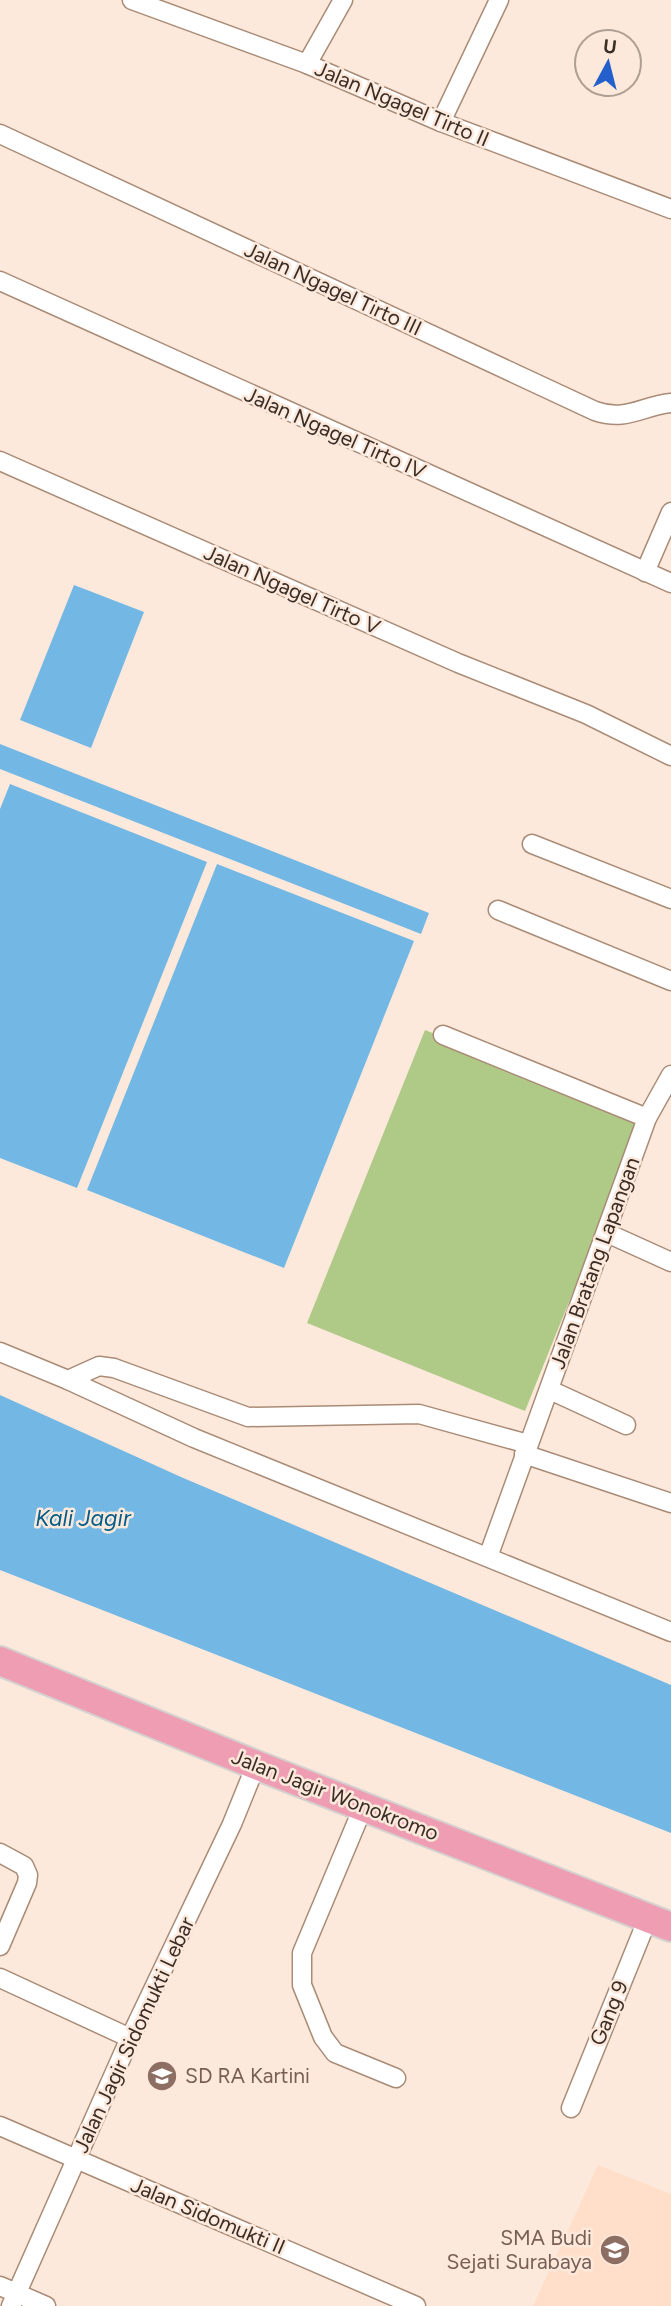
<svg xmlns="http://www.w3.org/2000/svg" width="671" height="2306" viewBox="0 0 671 2306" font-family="Figtree,sans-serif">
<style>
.built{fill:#ffdfc9}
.green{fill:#afc987}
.water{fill:#73b8e4}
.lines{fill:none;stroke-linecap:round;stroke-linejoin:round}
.minor-casing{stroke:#a98b76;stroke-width:21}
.primary-casing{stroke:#d4d1cf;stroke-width:32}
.minor{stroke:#fff;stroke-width:18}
.primary{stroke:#ee9db2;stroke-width:28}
.labels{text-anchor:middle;stroke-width:5;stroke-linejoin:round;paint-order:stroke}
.street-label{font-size:21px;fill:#3a2d25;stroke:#fde9dc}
.education-label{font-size:21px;fill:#785e54;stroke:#fde9dc;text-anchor:start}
.water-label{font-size:23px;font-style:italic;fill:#035d87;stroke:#fde9dc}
</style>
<rect width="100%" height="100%" fill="#fde9dc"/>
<path class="built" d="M598,2165L671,2194V2306H533Z"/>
<path class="green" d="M425,1030L643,1118L525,1411L307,1323Z"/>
<g class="water">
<path d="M74,585L144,612L91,748L20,720Z"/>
<path d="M0,744L429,913L421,934L0,769Z"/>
<path d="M10,784L207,862L77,1188L0,1158V809Z"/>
<path d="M217,864L414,941L284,1268L87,1190Z"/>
<path d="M0,1395L181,1477L671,1685V1833L0,1570Z"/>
</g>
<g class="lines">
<g class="minor-casing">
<g id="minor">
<path d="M132,0L307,64L441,122L671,209"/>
<path d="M307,64L343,0"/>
<path d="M441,122L499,0"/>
<path d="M0,134L595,411C627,422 641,406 671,403"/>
<path d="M0,281L671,583"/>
<path d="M0,461L458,663L586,714L671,756"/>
<path d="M645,572L671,512"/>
<path d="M532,844L671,899"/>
<path d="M498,910L671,981"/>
<path d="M443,1035L647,1118"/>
<path d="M607,1233L671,1262"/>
<path d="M0,1352L68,1380L99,1366L114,1368L248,1417L419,1414L528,1444"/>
<path d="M68,1380L194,1438L671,1632"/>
<path d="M550,1390L626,1425"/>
<path d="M524,1454L671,1503"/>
<path d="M488,1557L647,1118L671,1075"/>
<path d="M364,1805L302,1953V1985L323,2037L335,2053L396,2078"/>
<path d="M0,1853L24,1866L28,1875L27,1883L0,1946"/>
<path d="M0,1978L130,2038"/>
<path d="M571,2108L648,1918"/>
<path d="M0,2126L416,2306"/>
<path d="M0,2286L46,2306"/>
<path d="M11,2306L130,2038L232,1824L256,1765"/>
</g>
</g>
<g class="primary-casing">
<path id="primary" d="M0,1661L256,1765L671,1927"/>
</g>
<use href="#minor" class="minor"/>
<use href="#primary" class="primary"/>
</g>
<defs>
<g id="school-disc" transform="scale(1.575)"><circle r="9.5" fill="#8d6e63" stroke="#fde9dc"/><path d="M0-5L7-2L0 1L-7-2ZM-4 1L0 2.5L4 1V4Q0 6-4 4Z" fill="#fff"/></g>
</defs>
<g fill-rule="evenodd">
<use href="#school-disc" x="162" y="2076"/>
<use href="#school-disc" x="615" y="2250"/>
</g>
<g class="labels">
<g class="street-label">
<text transform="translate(402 104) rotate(23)" y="7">Jalan Ngagel Tirto II</text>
<text transform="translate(333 289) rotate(25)" y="7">Jalan Ngagel Tirto III</text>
<text transform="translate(335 433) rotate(24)" y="7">Jalan Ngagel Tirto IV</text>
<text transform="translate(292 590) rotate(24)" y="7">Jalan Ngagel Tirto V</text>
<text transform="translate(595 1263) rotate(-70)" y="7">Jalan Bratang Lapangan</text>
<text transform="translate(335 1795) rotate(21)" y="7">Jalan Jagir Wonokromo</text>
<text transform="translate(609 2013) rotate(-68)" y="7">Gang 9</text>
<text transform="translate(134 2035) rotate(-65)" y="7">Jalan Jagir Sidomukti Lebar</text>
<text transform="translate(208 2216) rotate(23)" y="7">Jalan Sidomukti II</text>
</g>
<g class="education-label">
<text x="185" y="2083">SD RA Kartini</text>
<text x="592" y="2245" text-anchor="end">SMA Budi<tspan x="592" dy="24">Sejati Surabaya</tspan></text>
</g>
<g class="water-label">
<text x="83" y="1526">Kali Jagir</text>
</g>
</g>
<g transform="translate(608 63) rotate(7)"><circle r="33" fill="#fde9dc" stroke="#af9e93" stroke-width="2"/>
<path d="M0-5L12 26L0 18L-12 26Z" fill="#2460cc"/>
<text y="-10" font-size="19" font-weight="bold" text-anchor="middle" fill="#3a2d25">U</text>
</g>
</svg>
